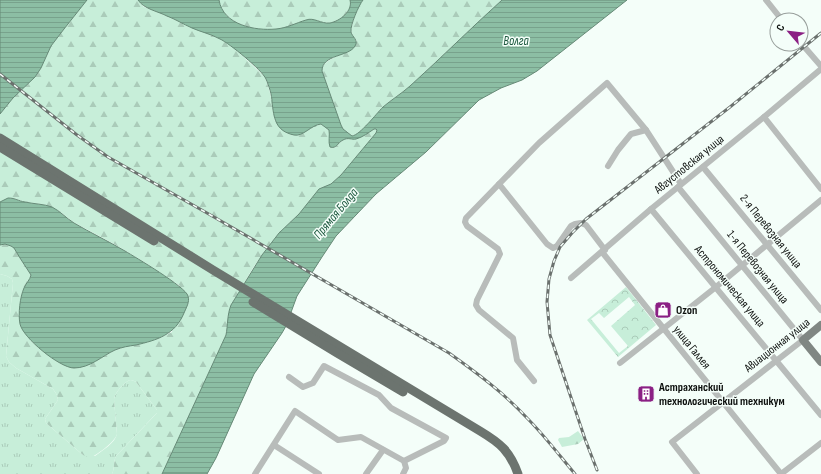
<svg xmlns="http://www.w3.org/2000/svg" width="821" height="474" viewBox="0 0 821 474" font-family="'Sofia Sans Condensed',sans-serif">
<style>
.grass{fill:url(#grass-tufts)}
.forest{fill:url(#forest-firs)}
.park{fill:url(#park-crowns);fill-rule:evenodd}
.water{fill:url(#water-rules);stroke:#668a77}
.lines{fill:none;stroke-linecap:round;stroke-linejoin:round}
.minor{stroke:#b8bcba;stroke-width:6}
.major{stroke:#808783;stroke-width:8}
.highway{stroke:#6c746f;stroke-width:9}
.rail-casing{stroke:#6b716e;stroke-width:3}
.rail{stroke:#f4fef9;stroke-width:1.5;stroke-dasharray:4.5;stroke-linecap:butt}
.labels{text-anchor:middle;stroke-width:3;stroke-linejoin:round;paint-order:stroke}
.street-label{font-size:12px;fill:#0c0f0d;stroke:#f4fef9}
.poi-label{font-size:12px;font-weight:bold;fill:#0c0f0d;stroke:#f4fef9;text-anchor:start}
.water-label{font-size:13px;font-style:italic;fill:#1c583e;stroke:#f4fef9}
</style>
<defs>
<pattern id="grass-tufts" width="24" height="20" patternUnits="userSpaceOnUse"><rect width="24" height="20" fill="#c7eed9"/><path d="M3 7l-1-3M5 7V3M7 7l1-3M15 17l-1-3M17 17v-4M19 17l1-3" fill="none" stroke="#aacbb9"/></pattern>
<pattern id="forest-firs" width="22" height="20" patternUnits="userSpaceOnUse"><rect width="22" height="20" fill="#c7eed9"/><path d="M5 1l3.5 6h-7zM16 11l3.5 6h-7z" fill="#aacbb9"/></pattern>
<pattern id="park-crowns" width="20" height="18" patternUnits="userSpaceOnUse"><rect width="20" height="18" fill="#c7eed9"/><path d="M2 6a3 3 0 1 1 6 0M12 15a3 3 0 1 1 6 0" fill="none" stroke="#aacbb9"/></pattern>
<pattern id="water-rules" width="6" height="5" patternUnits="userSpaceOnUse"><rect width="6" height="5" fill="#8cbea4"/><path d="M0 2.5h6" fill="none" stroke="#78a28c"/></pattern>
</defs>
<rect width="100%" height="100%" fill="#f4fef9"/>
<path class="grass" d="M0,274L7,276L12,279L13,283L6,356L9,362L16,368L53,389L57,395L58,400L45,419L46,423L83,455L95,456C103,450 115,443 117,434L114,400C114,394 124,382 130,380C133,380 134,381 136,382L157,410V413L153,417L116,456C113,462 115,468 112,474H0Z"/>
<g class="forest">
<path d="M87,0H138L144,7L168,16L190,27L221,39L233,47L265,77L268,85L272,101L273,110L275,121L304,132L314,125L321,124L329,130L330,134L329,144L334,148L344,139L363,136L374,129H376L377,130L376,133L341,175L331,184L315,194L299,214L279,233L262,255L253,268L231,305L226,335L162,474H112C115,468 113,462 116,456L157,413V410L136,382C134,381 133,380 130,380C124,382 114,394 114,400L117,434C115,442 98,454 90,458L83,455L46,423L45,419L58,400L57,395L53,389L16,368L9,362L6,356L13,283L12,279L7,276L0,274V245L5,244L11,246L14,248L20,258L31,275L30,279L22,293L21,301L20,323L32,342L46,354L64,365L99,359L115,350L125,346L136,345L162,337L172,332L180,286L144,262L114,244L73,222L59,211L39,204L24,202L14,198L2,201L0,202V114L13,98L35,77L41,68L51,46L64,29Z"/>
<path d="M219,0H350C353,11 340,21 330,23C322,24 314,18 306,20C303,21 300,23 297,24C291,26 285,28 279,29C258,32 223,25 219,0Z"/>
<path d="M363,0H502C471,28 441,58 410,86C401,94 391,100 383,107C376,114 360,135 352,136L343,129L341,125L322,71C322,61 334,59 340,54C346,50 351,45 357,41L352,35L351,30L355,14L359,5Z"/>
<path d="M578,431L584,439L578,444L562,447L558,440L559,438L569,437Z"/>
</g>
<path class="park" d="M626,287L656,325L618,357L587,320ZM629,297L635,305L611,326L628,346L619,353L591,319L599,313L604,318Z"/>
<g class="water">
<path d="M0,0H87L64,29L51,46L41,68L35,77L13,98L0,114Z"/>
<path d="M138,0H219C223,25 255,31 276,29C287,28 296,23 306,20C314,17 321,24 330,23C340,21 353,11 350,0H363C359,5 350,25 351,32C352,37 359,40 355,46C349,57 322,54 322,71L341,125L343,129L352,136C360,135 376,114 383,107C391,100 401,94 410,86C441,58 471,28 502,0H627L537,71L522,80L501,88L479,100L426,152L376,194L336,236L322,257L297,296L286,326L282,333L254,374L216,458L207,474H162L226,335C228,325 227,315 231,305L262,255L279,233L299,214L319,189L331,184L341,175L376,133L377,130L376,129H374C368,133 363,137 356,139C352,140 348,137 343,140C337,143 337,149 330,147C328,142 330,135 329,130L321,124C311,125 303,137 294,135C275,131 274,118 272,102C272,95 269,86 266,79C262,70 229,43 220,39C211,34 201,32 192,28C183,24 175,19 167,16C157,11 144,9 138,0Z"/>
<path d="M8,198C16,198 18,201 25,202C34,204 44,204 52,207C60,211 66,218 74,223C91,233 108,241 125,251C135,257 186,287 188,296C190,302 186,308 184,313C175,335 157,340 136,345C129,346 122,347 115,350C102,356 90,368 74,368C60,368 23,338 20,324C18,314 20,297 24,288C26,283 30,280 31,275L20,258L14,248L11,246L5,244L0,245V202Z"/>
</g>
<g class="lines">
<g class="minor">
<path d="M766,0L782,20"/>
<path d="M801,43L821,66"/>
<path d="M764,117L821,189"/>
<path d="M608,166L618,150L631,134L646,130"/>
<path d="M703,167L821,310"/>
<path d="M499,184L547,244L553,248L557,246L571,226L575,224L581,223L586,225L605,250"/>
<path d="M678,187L803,340L672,442L697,474"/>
<path d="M651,209L821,415"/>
<path d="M602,252L781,474"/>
<path d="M571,278L651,209L764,117L821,69"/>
<path d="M620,363L716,287L821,200"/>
<path d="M289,377L303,387L313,383L324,366L379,395L391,408L446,438L444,441L404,461"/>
<path d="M534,381L517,360L513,338L479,310L476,305L477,300L500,254L498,249L467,226L465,222L466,218L539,143L607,83L646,130L681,184"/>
<path d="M274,445L319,474"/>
<path d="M255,474L295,411L338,440L361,437L404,461L406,468L403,474"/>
<path d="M366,474L383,450"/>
<path d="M781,474L821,443"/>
</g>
<path class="major" d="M821,325L803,340L821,362"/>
<g class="highway">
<path d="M0,138L213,270L480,431C500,443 510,451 518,474"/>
<path d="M0,147L154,241"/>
<path d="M253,302L337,353L403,392"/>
</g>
<g class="rail-casing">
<g id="rail">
<path d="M0,74L77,135L108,157L207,213L449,353C477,373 504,393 527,418C544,435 559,455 575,474"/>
<path d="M597,470L585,439L550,335L547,302L549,279L554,261L560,247L572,233L586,219L730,107L821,33"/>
</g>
</g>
<use href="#rail" class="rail"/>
</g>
<defs>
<g id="shop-square" transform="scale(0.9)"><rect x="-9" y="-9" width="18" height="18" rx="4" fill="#8b2084" stroke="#f4fef9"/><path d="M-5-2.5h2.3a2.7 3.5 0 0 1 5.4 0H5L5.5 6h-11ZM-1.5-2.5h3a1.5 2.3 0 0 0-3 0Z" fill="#fff"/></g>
<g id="building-square" transform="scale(0.9)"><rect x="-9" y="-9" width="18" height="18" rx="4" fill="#8b2084" stroke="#f4fef9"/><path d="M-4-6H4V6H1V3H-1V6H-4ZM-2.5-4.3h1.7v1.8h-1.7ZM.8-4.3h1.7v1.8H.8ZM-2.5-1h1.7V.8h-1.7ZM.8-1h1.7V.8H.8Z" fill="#fff"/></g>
</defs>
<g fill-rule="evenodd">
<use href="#shop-square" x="663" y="310"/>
<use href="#building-square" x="646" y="394"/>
</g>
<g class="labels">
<g class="street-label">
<text transform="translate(689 164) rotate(-39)" y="4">Августовская улица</text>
<text transform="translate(771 231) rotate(51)" y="4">2-я Перевозная улица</text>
<text transform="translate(758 267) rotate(51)" y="4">1-я Перевозная улица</text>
<text transform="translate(730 286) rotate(50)" y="4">Астрономическая улица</text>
<text transform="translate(777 345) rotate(-38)" y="4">Авиационная улица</text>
<text transform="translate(692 347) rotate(51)" y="4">улица Галлея</text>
</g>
<g class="poi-label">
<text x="676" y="314">Ozon</text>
<text x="659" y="391">Астраханский<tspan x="659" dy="14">технологический техникум</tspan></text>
</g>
<g class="water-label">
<text x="516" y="45">Волга</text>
<text transform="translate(335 213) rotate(-50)" y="5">Прямая Болда</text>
</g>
</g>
<g transform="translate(789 32) rotate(298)"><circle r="19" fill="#f4fef9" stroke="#979e9b"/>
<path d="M0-3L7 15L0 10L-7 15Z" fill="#8b2084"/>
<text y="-6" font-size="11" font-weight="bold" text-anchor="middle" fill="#0c0f0d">С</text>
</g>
</svg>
